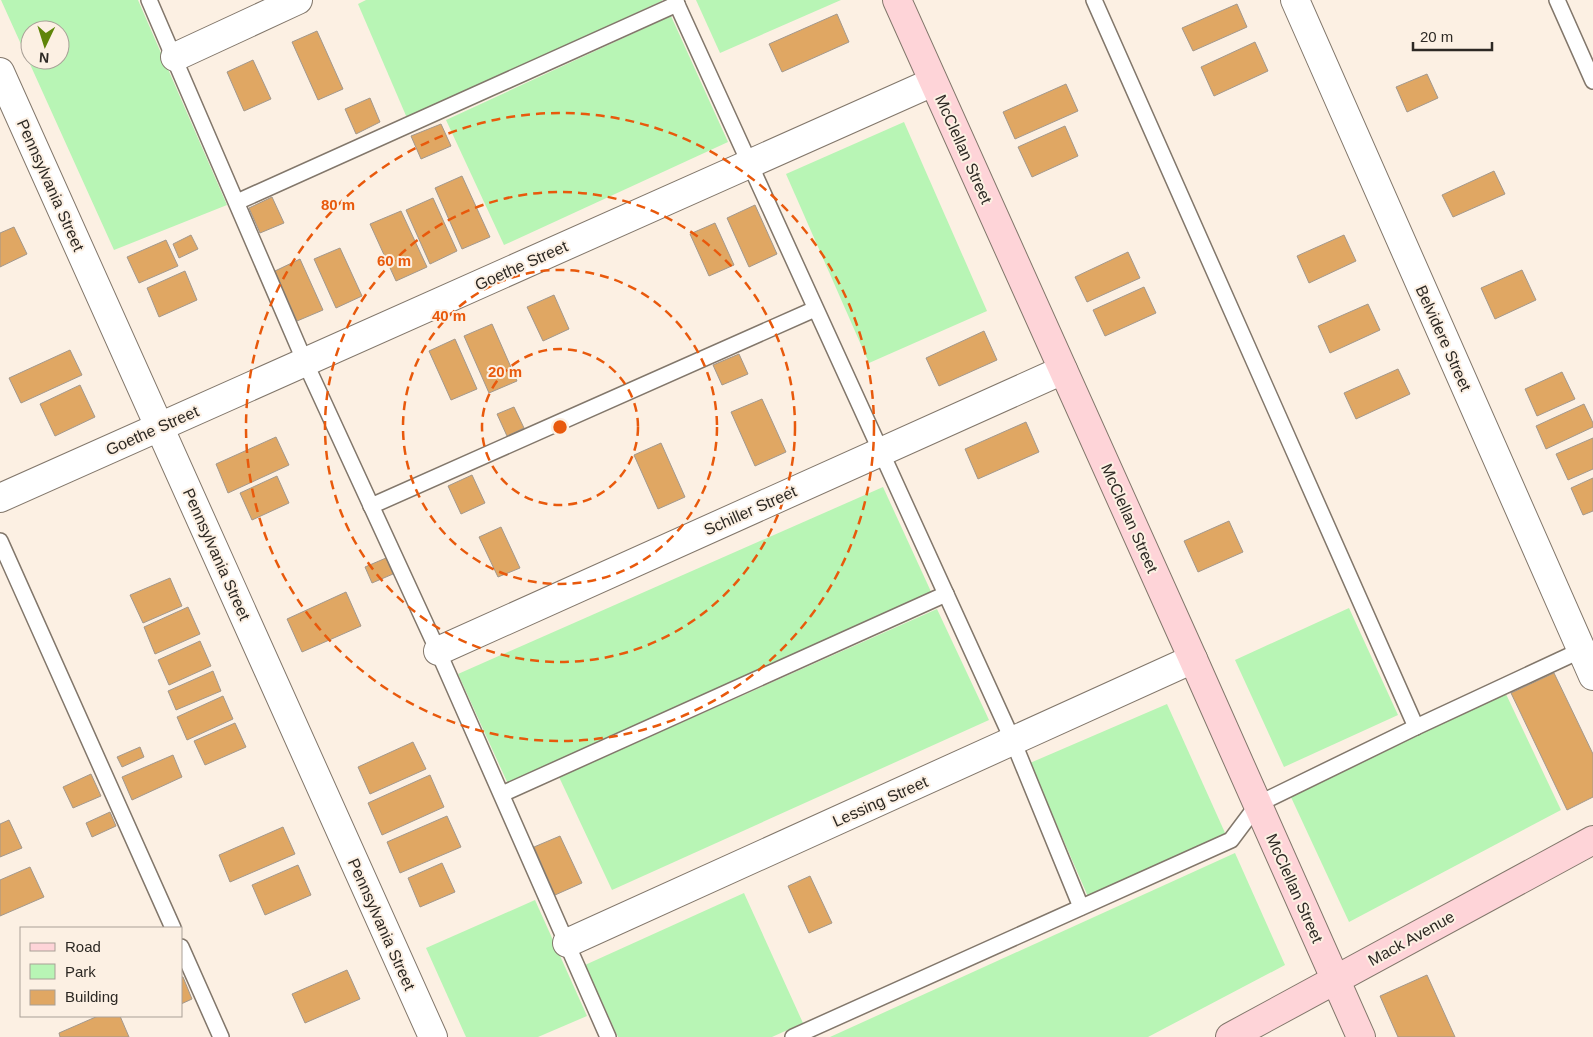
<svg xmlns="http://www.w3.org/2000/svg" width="1593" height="1037" viewBox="0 0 1593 1037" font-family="Helvetica,sans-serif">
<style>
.green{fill:#b8f5b5;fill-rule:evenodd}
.building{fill:#e0a763;stroke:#a3988c}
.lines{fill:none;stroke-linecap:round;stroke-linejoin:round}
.lane-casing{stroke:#82776b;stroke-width:18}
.street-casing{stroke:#82776b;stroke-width:30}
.secondary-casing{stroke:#82776b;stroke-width:30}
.lane{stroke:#fff;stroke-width:15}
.street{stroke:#fff;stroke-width:28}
.secondary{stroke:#fed4d8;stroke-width:28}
.ring{fill:none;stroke:#e8590c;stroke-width:2.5;stroke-dasharray:9 6}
.labels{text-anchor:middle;stroke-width:4;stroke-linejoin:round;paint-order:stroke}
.street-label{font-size:16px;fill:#2d2924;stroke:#fcf0e3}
.centre{fill:#e8590c;stroke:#fcf0e3;stroke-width:2.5}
.ring-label{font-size:15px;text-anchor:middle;font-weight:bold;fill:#e8590c;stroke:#fcf0e3;stroke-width:4;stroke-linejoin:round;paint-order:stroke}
</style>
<rect width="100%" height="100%" fill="#fcf0e3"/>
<g class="green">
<path d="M1,0H138L227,205L114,250ZM30,30H60V60H30Z"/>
<path d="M366,0H662V1L407,118L358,4Z"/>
<path d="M696,0H841L720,53Z"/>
<path d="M671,16L728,142L504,245L446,120Z"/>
<path d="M904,122L987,311L869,363L786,174Z"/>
<path d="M883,487L933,596L508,784L458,674Z"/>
<path d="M1349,608L1398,715L1284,767L1235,660Z"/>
<path d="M937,609L989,720L612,890L559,777Z"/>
<path d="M1505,692L1561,810L1349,922L1290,795Z"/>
<path d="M1167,704L1226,835L1089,899L1030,763Z"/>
<path d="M1235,853L1285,965L1148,1037H830Z"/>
<path d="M744,893L803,1023L772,1037H618L585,965Z"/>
<path d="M535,900L587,1016L538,1037H466L426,948Z"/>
</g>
<g class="building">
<path d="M1237,4L1247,27L1193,51L1182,28Z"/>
<path d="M837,14L849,42L782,72L769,44Z"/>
<path d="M317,31L343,89L318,100L292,42Z"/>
<path d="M1255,42L1268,71L1214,96L1201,67Z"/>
<path d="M253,60L271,99L244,111L227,72Z"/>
<path d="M1427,74L1438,98L1407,112L1396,87Z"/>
<path d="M1066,84L1078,111L1015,139L1003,112Z"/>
<path d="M370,98L380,122L356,134L345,109Z"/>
<path d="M441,124L451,146L421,159L411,136Z"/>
<path d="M1065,126L1078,156L1032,177L1018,147Z"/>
<path d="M1494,171L1505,194L1453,217L1442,195Z"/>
<path d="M462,176L490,237L462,249L435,188Z"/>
<path d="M272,197L284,223L260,233L249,208Z"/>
<path d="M433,198L457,251L430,264L406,210Z"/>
<path d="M755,205L777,254L749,267L727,218Z"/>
<path d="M401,211L427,267L396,281L370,224Z"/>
<path d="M715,223L734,265L709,276L690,234Z"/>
<path d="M14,227L27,254L0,267V233Z"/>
<path d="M191,235L198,249L179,258L173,244Z"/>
<path d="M1344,235L1356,261L1309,283L1297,256Z"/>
<path d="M166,240L178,266L139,283L127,257Z"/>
<path d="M340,248L362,296L336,308L314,259Z"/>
<path d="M1128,252L1140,278L1087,302L1075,277Z"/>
<path d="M300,259L323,310L297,321L275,271Z"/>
<path d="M1522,270L1536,300L1495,319L1481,288Z"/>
<path d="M185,271L197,300L159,317L147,288Z"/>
<path d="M1144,287L1156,313L1105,336L1093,310Z"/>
<path d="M554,295L569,329L543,341L527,307Z"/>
<path d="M1368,304L1380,330L1330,353L1318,326Z"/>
<path d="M492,324L517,381L489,393L464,336Z"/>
<path d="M984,331L997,360L939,386L926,358Z"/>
<path d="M455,339L477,389L451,400L429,351Z"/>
<path d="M70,350L82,375L21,403L9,378Z"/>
<path d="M739,354L748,374L722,385L713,365Z"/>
<path d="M1398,369L1410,394L1356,419L1344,393Z"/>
<path d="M1562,372L1575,399L1537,416L1525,389Z"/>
<path d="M80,385L95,417L55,436L40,404Z"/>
<path d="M762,399L786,452L755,466L731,412Z"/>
<path d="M1584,404L1593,423V427L1546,449L1536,426Z"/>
<path d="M514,407L524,428L507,436L497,414Z"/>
<path d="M1026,422L1039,452L978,479L965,449Z"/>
<path d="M276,437L289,465L228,493L216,464Z"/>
<path d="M1593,438V469L1568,480L1556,454Z"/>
<path d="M661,443L685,497L658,509L634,455Z"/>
<path d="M472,475L485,503L461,514L448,486Z"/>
<path d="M277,476L289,503L252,520L240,493Z"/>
<path d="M1593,478V511L1583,515L1571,488Z"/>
<path d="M1229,521L1243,552L1198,572L1184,541Z"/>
<path d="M501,527L520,568L498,577L479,537Z"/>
<path d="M386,558L393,574L372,583L365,567Z"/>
<path d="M170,578L182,606L143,623L130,595Z"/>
<path d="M346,592L361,626L302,652L287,619Z"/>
<path d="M188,607L200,634L155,654L144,627Z"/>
<path d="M200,641L211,666L169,685L158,660Z"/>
<path d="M213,671L221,691L176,710L168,691Z"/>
<path d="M1554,673L1593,754V797L1567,810L1511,693Z"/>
<path d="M223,696L233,719L187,740L177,717Z"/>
<path d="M235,723L246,747L205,765L194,741Z"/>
<path d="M413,742L426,769L370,794L358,767Z"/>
<path d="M140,747L144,757L122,767L117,757Z"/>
<path d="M173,755L182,777L132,800L122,777Z"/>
<path d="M91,774L101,796L73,808L63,787Z"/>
<path d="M430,775L444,807L382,835L368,803Z"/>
<path d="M110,812L116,826L92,837L86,823Z"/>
<path d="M447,816L461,847L400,873L387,842Z"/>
<path d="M9,820L22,848L0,857V824Z"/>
<path d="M283,827L295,854L230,882L219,855Z"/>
<path d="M560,836L582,883L555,895L534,847Z"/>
<path d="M442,863L455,892L420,907L408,878Z"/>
<path d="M298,865L311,895L265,915L252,885Z"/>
<path d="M30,867L44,897L0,916V880Z"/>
<path d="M810,876L832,923L809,933L788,886Z"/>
<path d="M347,970L360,999L305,1023L292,994Z"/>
<path d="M1427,975L1455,1037H1398L1380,996Z"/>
<path d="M181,977H183L192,999L181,1004Z"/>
<path d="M98,1016H120L129,1037H60L59,1033Z"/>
</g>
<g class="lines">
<g class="lane-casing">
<g id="lane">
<path d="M149,0L305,362L438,651L608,1037"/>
<path d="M675,0L1013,741L1081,907"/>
<path d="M1094,0L1416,727"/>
<path d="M1557,0L1593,81"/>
<path d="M237,202L677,4"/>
<path d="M371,506L815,309"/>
<path d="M0,541L173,928"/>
<path d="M502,794L946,594"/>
<path d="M181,947L221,1037"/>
<path d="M793,1037L1231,840L1258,804L1416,727L1588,647"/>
</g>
</g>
<g class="street-casing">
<g id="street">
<path d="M1295,0L1593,676"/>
<path d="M175,57L298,0"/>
<path d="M0,72L433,1037"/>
<path d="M0,498L933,82"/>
<path d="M438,651L1063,370"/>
<path d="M567,943L1193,659"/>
</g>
</g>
<g class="secondary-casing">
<g id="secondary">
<path d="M897,0L1193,659L1361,1037"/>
<path d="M1230,1037L1593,840"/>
</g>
</g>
<use href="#lane" class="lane"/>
<use href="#street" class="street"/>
<use href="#secondary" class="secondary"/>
</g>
<g class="ring">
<circle cx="560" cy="427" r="78"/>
<circle cx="560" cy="427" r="157"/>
<circle cx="560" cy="427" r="235"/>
<circle cx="560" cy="427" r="314"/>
</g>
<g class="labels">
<g class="street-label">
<text transform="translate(964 149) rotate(66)" y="6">McClellan Street</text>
<text transform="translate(51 185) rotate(66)" y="6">Pennsylvania Street</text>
<text transform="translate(521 265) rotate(-24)" y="6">Goethe Street</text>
<text transform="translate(1444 338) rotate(66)" y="6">Belvidere Street</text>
<text transform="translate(152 430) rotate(-24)" y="6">Goethe Street</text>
<text transform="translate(750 510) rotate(-24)" y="6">Schiller Street</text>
<text transform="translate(1130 518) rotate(66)" y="6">McClellan Street</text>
<text transform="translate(217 554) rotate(66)" y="6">Pennsylvania Street</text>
<text transform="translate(880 801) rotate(-24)" y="6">Lessing Street</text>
<text transform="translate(1295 888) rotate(66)" y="6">McClellan Street</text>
<text transform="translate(382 924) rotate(66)" y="6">Pennsylvania Street</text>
<text transform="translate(1411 938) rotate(-29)" y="6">Mack Avenue</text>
</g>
</g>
<circle cx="560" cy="427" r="8" class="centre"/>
<g class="ring-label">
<text x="338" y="210">80 m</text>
<text x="394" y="266">60 m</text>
<text x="449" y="321">40 m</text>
<text x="505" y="377">20 m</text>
</g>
<rect x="20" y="927" width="162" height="90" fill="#fcf0e3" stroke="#a9a097"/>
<rect x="30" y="943" width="25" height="8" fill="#fed4d8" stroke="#a9a097"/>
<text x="65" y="952" font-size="15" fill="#2d2924">Road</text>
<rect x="30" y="964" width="25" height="15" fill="#b8f5b5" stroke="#a9a097"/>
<text x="65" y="977" font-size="15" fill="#2d2924">Park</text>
<rect x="30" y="990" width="25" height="15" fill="#e0a763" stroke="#a9a097"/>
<text x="65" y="1002" font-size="15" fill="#2d2924">Building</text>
<g transform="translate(45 45) rotate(184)"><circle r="24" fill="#fcf0e3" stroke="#a9a097"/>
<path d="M0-4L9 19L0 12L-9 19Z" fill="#5f8509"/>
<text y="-8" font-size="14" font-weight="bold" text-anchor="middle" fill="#2d2924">N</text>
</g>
<path d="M1413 42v8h79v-8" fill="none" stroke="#2d2924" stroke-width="2.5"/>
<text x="1420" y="42" font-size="15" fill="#2d2924" stroke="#fcf0e3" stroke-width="4" paint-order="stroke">20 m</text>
</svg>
